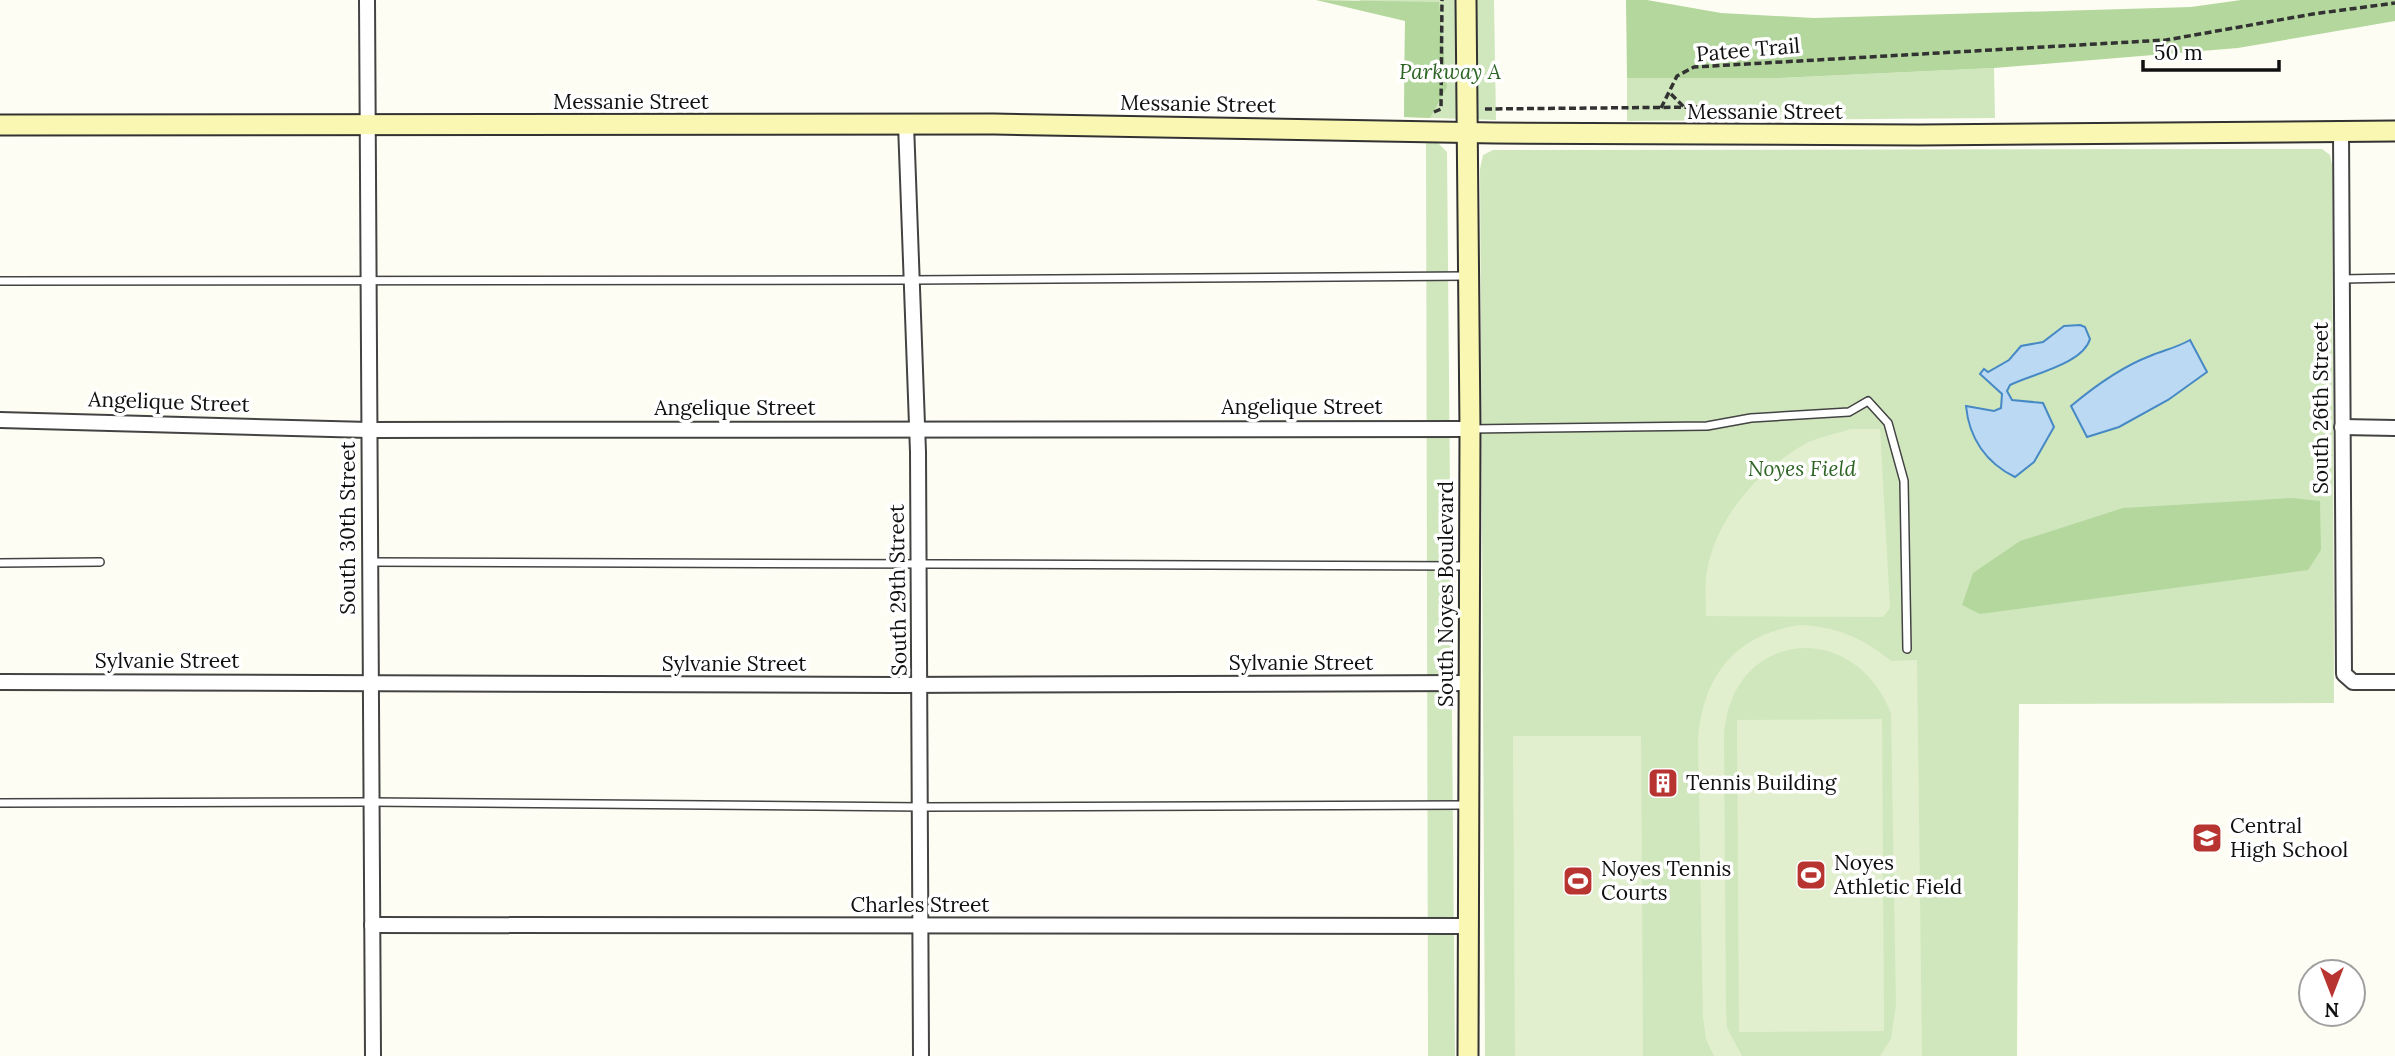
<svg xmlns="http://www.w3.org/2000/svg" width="2395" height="1056" viewBox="0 0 2395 1056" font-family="Lora,serif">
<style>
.green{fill:#d0e7be}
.forest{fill:#b4d79e}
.pitch{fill:#e2efcf}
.water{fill:#bbd9f3;stroke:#4689c5;stroke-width:2}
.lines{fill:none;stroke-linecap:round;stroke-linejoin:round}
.lane-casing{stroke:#434343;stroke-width:10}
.street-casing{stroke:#434343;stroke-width:18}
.secondary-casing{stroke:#323232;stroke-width:23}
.path{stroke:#323232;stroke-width:3.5;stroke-dasharray:7 3.5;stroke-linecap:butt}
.lane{stroke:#fff;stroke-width:7}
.street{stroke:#fff;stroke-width:14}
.secondary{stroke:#faf7b3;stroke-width:19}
.labels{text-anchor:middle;stroke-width:7;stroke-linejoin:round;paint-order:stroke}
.street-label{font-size:21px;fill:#101010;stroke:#fff}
.park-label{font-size:21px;font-style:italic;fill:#2c6423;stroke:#fff}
.poi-label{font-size:21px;fill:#101010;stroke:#fff;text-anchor:start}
</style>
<rect width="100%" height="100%" fill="#fefdf3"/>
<g class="green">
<path d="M1359,0H1494L1496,120L1404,117L1405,21Z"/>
<path d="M1994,68L1995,118L1627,121V78H1780Z"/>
<path d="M1426,143H1438L1447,152L1455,1056H1428Z"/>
<path d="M2322,149L2330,155L2332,165L2334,703L2019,704L2017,1056H1485L1480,169L1483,155L1493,150Z"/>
</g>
<g class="forest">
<path d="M1316,0L1439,2L1447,87L1430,118L1404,117L1405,21Z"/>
<path d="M1626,0H1647L1721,13L1814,18L2191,7L2241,0H2395V21L2238,48L1994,68L1780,78H1627Z"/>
<path d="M2292,498L2320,501L2321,550L2308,570L1980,614L1962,605L1973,573L2020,541L2123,508Z"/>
</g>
<g class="pitch">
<path d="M1851,429H1880L1890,608L1883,617L1706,616C1706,604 1705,591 1706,578C1713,521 1756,472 1805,444C1818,437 1836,434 1851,429Z"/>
<path d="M1801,625C1837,627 1863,638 1891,661L1917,660L1922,1056H1880L1891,1039L1896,1005L1891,713C1852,614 1726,632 1724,740L1726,1009L1727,1028L1742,1056H1714L1706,1039L1703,1017L1698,739C1703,675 1736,634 1801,625Z"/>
<path d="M1882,719L1884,1031L1739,1032L1737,720Z"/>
<path d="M1513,736H1641L1643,1056H1515Z"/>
</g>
<g class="water">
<path d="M2080,325L2085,327L2090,339C2083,364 2032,374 2010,385L2007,391L2012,400L2043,403L2054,427L2034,462L2015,477C1986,463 1969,438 1966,406L1994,411L2001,408L2002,394L1980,374L1984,369L1988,372L2009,360L2021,346L2043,342L2064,326Z"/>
<path d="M2190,340L2207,372L2168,400L2119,427L2087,437L2071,406C2095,386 2121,367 2150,356C2164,350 2176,348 2190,340Z"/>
</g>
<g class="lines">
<g class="lane-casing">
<g id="lane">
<path d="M2342,279L2395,278"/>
<path d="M0,281L912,280L1467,276"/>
<path d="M1470,429L1707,426L1751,418L1849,412L1868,401L1888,423L1904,481L1907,649"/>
<path d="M370,562L1467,566"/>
<path d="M0,563L100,562"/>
<path d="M0,803L371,802L922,807L1466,805"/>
</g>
</g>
<g class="street-casing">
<g id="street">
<path d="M367,0L373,1056"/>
<path d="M906,124L918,452L921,1056"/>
<path d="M2341,131L2344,674L2353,682H2395"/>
<path d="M0,420L369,430L1470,429"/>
<path d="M2342,427L2395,428"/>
<path d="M0,682L897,685L1468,683"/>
<path d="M372,925L1467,926"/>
</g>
</g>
<g class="secondary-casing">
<g id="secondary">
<path d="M1466,0L1470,429L1468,1056"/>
<path d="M0,125L994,124L1495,133L1919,135L2395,131"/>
</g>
</g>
<g class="path">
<path d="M1671,94L1684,107"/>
<path d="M1661,108L1677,76L1694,67L2166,40L2313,14L2395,3"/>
<path d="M1485,109L1706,107"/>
<path d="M1434,112L1441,109L1442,0"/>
</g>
<use href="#lane" class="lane"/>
<use href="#street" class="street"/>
<use href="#secondary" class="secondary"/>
</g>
<defs>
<g id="building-square" transform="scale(1.575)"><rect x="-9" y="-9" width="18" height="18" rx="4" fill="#b83430" stroke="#fff"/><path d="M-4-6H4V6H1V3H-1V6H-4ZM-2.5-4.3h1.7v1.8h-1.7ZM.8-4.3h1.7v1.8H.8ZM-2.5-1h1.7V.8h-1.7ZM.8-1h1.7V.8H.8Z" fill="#fff"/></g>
<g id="school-square" transform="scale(1.575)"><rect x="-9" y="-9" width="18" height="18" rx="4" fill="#b83430" stroke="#fff"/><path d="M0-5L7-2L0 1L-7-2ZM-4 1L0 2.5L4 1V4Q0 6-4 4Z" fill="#fff"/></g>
<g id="stadium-square" transform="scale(1.575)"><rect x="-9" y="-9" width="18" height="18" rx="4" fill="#b83430" stroke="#fff"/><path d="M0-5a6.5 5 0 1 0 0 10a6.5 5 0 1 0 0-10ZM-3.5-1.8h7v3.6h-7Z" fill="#fff"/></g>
</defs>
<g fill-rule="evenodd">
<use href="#building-square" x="1663" y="783"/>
<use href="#school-square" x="2207" y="838"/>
<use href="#stadium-square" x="1811" y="875"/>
<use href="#stadium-square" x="1578" y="881"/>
</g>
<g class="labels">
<g class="street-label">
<text transform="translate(1748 50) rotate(-5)" y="7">Patee Trail</text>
<text x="631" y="109">Messanie Street</text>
<text transform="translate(1198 104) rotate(1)" y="7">Messanie Street</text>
<text x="1765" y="119">Messanie Street</text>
<text transform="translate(169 402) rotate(2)" y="7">Angelique Street</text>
<text x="1302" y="414">Angelique Street</text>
<text x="735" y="415">Angelique Street</text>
<text transform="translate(2321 408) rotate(-90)" y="7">South 26th Street</text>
<text transform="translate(348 528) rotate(-90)" y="7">South 30th Street</text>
<text transform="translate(898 590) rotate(-91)" y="7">South 29th Street</text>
<text transform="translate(1446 594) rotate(-90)" y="7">South Noyes Boulevard</text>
<text x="167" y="668">Sylvanie Street</text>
<text x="1301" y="670">Sylvanie Street</text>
<text x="734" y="671">Sylvanie Street</text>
<text x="920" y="912">Charles Street</text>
</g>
<g class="park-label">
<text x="1450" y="79">Parkway A</text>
<text x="1802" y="476">Noyes Field</text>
</g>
<g class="poi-label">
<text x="1686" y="790">Tennis Building</text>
<text x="2230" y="833">Central<tspan x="2230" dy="24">High School</tspan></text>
<text x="1834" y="870">Noyes<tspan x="1834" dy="24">Athletic Field</tspan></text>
<text x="1601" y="876">Noyes Tennis<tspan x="1601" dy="24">Courts</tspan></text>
</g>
</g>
<g transform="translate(2332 993) rotate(180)"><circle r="33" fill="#ffffff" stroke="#9f9f9f" stroke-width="2"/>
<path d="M0-5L12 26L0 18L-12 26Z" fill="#b83430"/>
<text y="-10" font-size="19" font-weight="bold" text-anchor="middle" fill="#101010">N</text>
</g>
<path d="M2143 60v10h136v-10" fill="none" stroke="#101010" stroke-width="3.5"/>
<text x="2154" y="60" font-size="21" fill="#101010" stroke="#ffffff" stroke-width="5" paint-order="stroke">50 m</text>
</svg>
